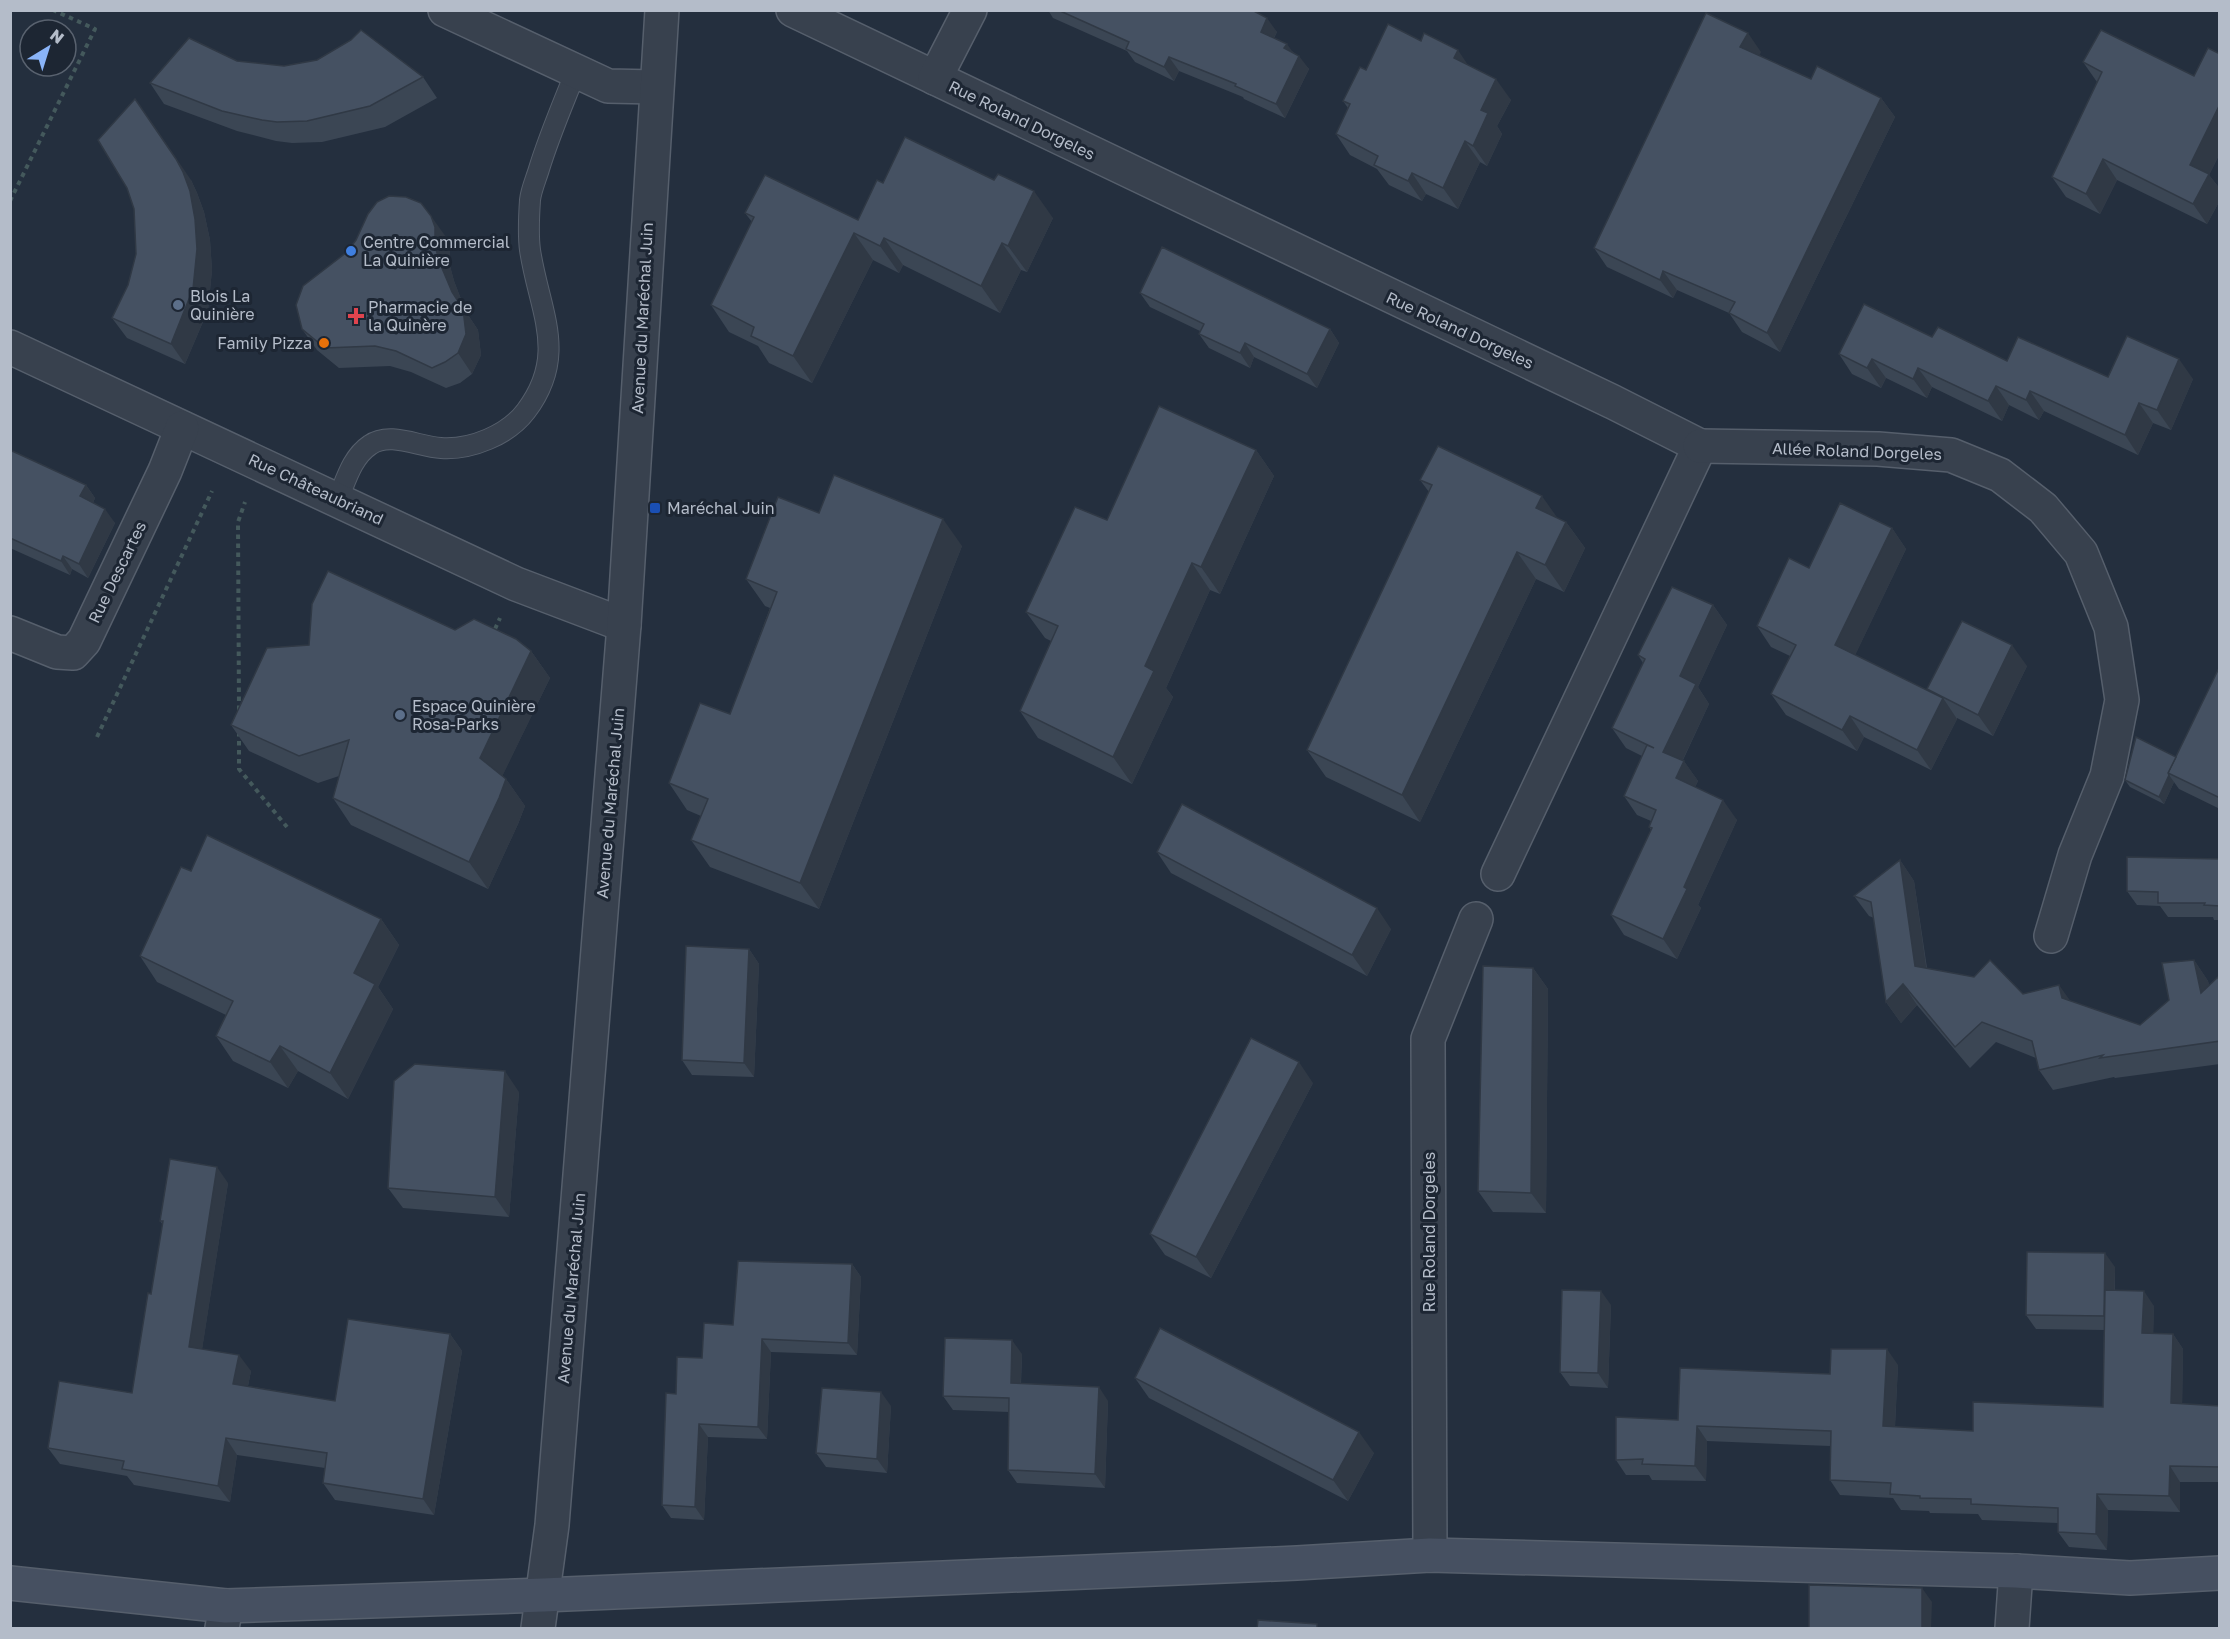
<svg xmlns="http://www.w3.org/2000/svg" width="2230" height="1639" viewBox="0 0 2230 1639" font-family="'Golos Text',sans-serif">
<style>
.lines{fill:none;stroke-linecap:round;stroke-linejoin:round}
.lane-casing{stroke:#565f6c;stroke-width:22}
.street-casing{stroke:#565f6c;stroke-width:36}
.secondary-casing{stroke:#565f6c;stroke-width:36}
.path{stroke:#44595c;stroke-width:4;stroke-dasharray:4.5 4.5;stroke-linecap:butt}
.lane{stroke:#38414e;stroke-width:20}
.street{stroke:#38414e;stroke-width:33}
.secondary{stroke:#465061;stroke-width:33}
.wall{fill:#3b4654}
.shaded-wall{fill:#303945}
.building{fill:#455162;stroke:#303945;stroke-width:1.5}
.shop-dot{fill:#3f7fe0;stroke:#1d2633;stroke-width:2}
.service-dot{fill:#5c6f8a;stroke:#1d2633;stroke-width:2}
.health-dot{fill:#e0444e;stroke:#1d2633;stroke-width:2}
.food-dot{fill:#e8710a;stroke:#1d2633;stroke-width:2}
.transit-dot{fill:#1a4fb4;stroke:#1d2633;stroke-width:2}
.labels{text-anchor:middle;stroke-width:6;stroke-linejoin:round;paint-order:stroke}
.street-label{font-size:16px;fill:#b4bcc9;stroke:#1d2633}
.poi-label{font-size:16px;fill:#b4bcc9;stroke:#1d2633;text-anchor:start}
</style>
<rect width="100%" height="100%" fill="#242f3e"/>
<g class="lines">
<g class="lane-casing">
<path id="lane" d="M338,499C346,480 352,457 370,445C390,431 419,447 441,448C471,450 508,435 526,411C569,354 539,311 530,250C528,235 529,215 530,200C531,190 536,179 539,169C549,136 563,104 576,71"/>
</g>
<g class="street-casing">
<g id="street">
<path d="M445,10L608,86L656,87"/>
<path d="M793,10L1613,402L1700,446L1498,874"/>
<path d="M935,78L970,10"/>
<path d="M10,347L516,584L624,625"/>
<path d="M1700,446L1878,449L1951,455L2000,475L2043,508L2081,553L2111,627L2122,700L2107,776L2075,855L2051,936"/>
<path d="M10,633L57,652L73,653L84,641L165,471L182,428"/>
<path d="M1430,1555L1428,1039L1476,919"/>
<path d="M222,1628L226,1606"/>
<path d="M538,1628L552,1525L624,625L662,10"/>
<path d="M2012,1628L2016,1571"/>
</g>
</g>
<g class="secondary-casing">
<path id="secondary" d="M10,1583L226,1606L543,1595L1297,1563L1430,1555L2016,1571L2130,1578L2220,1573"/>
</g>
<g class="path">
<path d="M10,201L95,29L53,10"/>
<path d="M495,629L500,618"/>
<path d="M239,710L238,522L245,502"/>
<path d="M239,732V769L287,827"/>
<path d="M97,737L212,491"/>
</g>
<use href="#lane" class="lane"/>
<use href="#street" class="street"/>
<use href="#secondary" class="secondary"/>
</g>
<g class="wall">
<path d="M1048,10H1252L1277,32L1274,38L1293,52L1309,69L1285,118L1244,99L1243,97L1179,71L1174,81L1135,62L1127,51L1053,18Z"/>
<path d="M1761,52L1759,55L1811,79L1881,98L1895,117L1780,352L1742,332L1729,313L1677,290L1673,298L1607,267L1594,248Z"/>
<path d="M2220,54V153L2209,175L2220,189V200L2207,224L2117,180L2100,214L2066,197L2052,177L2097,82L2083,62L2194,76Z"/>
<path d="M237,61L284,66L423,77L437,98L385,127L322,142L292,143L276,141L237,131L164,104L150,83Z"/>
<path d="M1468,65L1511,100L1497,126L1502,134L1487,166L1480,162L1458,209L1426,194L1422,201L1389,185L1377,169L1350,155L1336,134L1348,108L1343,101Z"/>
<path d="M191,180L197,193L204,212L210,240L212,270L208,310L185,364L127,338L112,318L128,285L133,268Z"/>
<path d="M883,183L1053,218L1027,272L1021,270L1000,313L903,265L899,273L873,260L812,383L769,363L758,346L729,332L711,305L752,222L745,213L858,220Z"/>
<path d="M446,237L450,248V266L454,281L466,312L478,330L481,355L472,374L460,383L446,388L411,372L390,366L339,368L317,350L302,329L347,252L356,240Z"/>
<path d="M1140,293L1330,329L1339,343L1317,388L1254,357L1250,368L1209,348L1199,334L1200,331L1150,307Z"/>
<path d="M1932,337L2007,361L2108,377L2193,379L2171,430L2153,423L2138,455L2044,411L2039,420L2009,405L2002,421L1932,387L1927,398L1886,378L1881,388L1852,374L1839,354Z"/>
<path d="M10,450L86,485L95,498L93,503L115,523L88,578L72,569L70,575L10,548Z"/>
<path d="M1256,450L1274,476L1220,594L1210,590L1166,688L1173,697L1132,784L1038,738L1020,711L1051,641L1045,638L1026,612L1107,520Z"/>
<path d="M1420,480L1557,518L1566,522L1585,548L1564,592L1536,579L1420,822L1326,777L1307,750L1429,492Z"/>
<path d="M819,513L962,546L819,909L710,867L691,840L701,816L687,810L669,783L730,714L770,608L765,606L746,579Z"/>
<path d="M1892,528L1906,549L1855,655L1928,691L2027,666L1993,736L1957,718V719L1931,770L1864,737L1857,751L1786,715L1771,694L1790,656L1771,647L1757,626L1809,568Z"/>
<path d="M1713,605L1727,625L1698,687L1709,704L1683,760L1698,781L1695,787L1737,820L1698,905L1701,908L1677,959L1624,935L1611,915L1651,830L1649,827L1651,821L1637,815L1624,796L1642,756L1626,748L1612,728L1643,663L1638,655Z"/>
<path d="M455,630L531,651L550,678L502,776L506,779L525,806L518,824L488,889L351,825L333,798L339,776L318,783L249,751L231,725L309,645Z"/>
<path d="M2220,666V809L2179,789L2174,782L2164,804L2130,787L2125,780L2176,757Z"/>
<path d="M1157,852L1391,929L1367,976L1171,873Z"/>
<path d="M2220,859V920H2214L2213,917H2168L2160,906L2137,905L2127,891Z"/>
<path d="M1900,860L1914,881L1927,968L2023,994L2070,1001L2140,1025L2169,1000L2194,960L2208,981L2209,986L2218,977L2220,979V1064L2115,1078L2114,1077L2053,1090L2039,1070L2036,1058L1996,1042L1970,1068L1917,1005L1901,1023L1886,1002L1874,918L1869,916L1854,896Z"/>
<path d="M191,871L381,919L399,945L378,987L393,1009L348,1099L298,1071L288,1088L233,1061L216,1036L226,1015L157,982L140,956Z"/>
<path d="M749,949L759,964L754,1077L692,1075L682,1060Z"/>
<path d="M1533,968L1548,989L1546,1213L1493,1212L1478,1191Z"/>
<path d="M1313,1083L1211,1278L1165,1255L1150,1234Z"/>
<path d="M519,1092L509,1217L403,1208L388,1188Z"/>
<path d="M228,1183L202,1349L251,1371L248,1386L335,1401L450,1334L462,1351L434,1515L335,1500L323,1483L325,1468L237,1455L230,1502L134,1485L127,1476L60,1464L48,1448L132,1393L151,1294L163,1225L160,1221Z"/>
<path d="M852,1264L861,1277L857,1355L771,1352L767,1439L708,1437L704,1520L671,1518L662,1505L676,1394L702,1358L733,1325Z"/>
<path d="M2115,1267V1290L2154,1306L2153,1333L2173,1334L2183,1349L2182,1404L2220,1406V1482H2180V1512L2108,1510L2107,1550L2069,1547L2058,1532V1523L1982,1520L1978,1514L1930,1513L1929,1511L1901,1510L1893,1498L1840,1495L1830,1480V1446L1707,1441L1706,1481L1652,1480L1649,1475H1626L1616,1460L1678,1420L1830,1374L1898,1365L1895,1427L1973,1431L2103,1407L2104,1330L2036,1329L2026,1315Z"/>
<path d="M1611,1305L1608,1388L1570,1386L1560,1372Z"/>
<path d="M1022,1354L1021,1384L1108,1401L1105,1488L1017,1483L1008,1470L1009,1412L953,1410L943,1396Z"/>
<path d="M1135,1378L1374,1453L1348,1501L1149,1398Z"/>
<path d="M891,1406L887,1473L826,1467L816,1453Z"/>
</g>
<g class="shaded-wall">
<path d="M1267,18L1277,32L1270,45L1261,32Z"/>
<path d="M1748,33L1761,52L1754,66L1740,47Z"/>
<path d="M1287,44L1297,58L1284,48Z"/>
<path d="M1458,50L1472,71L1454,58Z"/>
<path d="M1299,56L1309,69L1285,118L1276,104Z"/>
<path d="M1169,57L1179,71L1174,81L1164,67Z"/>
<path d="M1496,79L1511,100L1497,126L1502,134L1487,166L1473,146L1481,110Z"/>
<path d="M1881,98L1895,117L1780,352L1767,333Z"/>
<path d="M2220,104V153L2209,175L2220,189V200L2207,224L2193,204L2190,165Z"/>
<path d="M150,120L191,180L197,193L204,212L210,240L212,270L208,310L185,364L171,344Z"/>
<path d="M1465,141L1480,162L1458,209L1443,188Z"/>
<path d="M2103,159L2117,180L2100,214L2086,194Z"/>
<path d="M1412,173L1426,194L1422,201L1408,181Z"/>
<path d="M1034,191L1053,218L1027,272L1008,246Z"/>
<path d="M431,216L446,237L450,248V266L454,281L466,312L478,330L481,355L472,374L458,353L452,292L439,261L435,245Z"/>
<path d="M854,233L873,260L812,383L793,356Z"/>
<path d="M884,238L903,265L899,273L880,246Z"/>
<path d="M1002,243L1021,270L1000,313L981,286Z"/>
<path d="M1663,271L1677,290L1673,298L1660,280Z"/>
<path d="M1330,329L1339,343L1317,388L1307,374Z"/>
<path d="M1245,343L1254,357L1250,368L1240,353Z"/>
<path d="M1872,359L1886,378L1881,388L1867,368Z"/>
<path d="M2179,359L2193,379L2171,430L2157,410Z"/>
<path d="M1918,368L1932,387L1927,398L1913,379Z"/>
<path d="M1996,386L2009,405L2002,421L1988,401Z"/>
<path d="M2030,391L2044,411L2039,420L2026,400Z"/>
<path d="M2139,403L2153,423L2138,455L2125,435Z"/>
<path d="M1256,450L1274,476L1220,594L1201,567Z"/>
<path d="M86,485L95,498L90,509L80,496Z"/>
<path d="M1542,496L1561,523L1536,508Z"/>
<path d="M105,509L115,523L88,578L79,564Z"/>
<path d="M943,519L962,546L819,909L800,883Z"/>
<path d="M1566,522L1585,548L1564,592L1545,565Z"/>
<path d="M1892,528L1906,549L1850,666L1835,645Z"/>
<path d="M1517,552L1536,579L1420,822L1402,795Z"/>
<path d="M63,556L72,569L70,575L61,561Z"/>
<path d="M1192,563L1210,590L1166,688L1173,697L1132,784L1113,757L1145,666Z"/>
<path d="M1713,605L1727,625L1698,687L1709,704L1677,772L1663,752L1680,676Z"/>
<path d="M2012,645L2027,666L1993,736L1978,715Z"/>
<path d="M531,651L550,678L498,785L480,758Z"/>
<path d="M1943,698L1957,719L1931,770L1917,750Z"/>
<path d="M1850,716L1864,737L1857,751L1842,730Z"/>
<path d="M1684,761L1698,781L1690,798L1676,778Z"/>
<path d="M2169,775L2174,782L2164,804L2159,797Z"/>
<path d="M506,779L525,806L518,824L488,889L469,862Z"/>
<path d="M1723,800L1737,820L1698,905L1701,908L1677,959L1663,939L1684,887Z"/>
<path d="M1900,860L1914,881L1929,987L1915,966Z"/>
<path d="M1377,908L1391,929L1367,976L1352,955Z"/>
<path d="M381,919L399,945L378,987L393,1009L348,1099L330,1073L354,973Z"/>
<path d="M749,949L759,964L754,1077L744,1063Z"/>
<path d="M2194,960L2208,981L2216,1014L2201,993Z"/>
<path d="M1533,968L1548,989L1546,1213L1531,1193Z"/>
<path d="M1903,984L1917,1005L1901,1023L1886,1002Z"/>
<path d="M2059,985L2074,1006L2062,998Z"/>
<path d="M280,1046L298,1071L288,1088L270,1062Z"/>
<path d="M1299,1062L1313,1083L1211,1278L1196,1257Z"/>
<path d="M505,1071L519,1092L509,1217L495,1197Z"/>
<path d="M217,1167L228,1183L200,1363L189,1347Z"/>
<path d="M2105,1253L2115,1267L2114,1330L2104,1316Z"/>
<path d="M852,1264L861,1277L857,1355L848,1343Z"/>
<path d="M1601,1291L1611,1305L1608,1388L1598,1373Z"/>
<path d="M2144,1291L2154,1306L2153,1348L2142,1333Z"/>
<path d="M450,1334L462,1351L434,1515L423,1499Z"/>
<path d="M2173,1334L2183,1349L2182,1418L2171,1403Z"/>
<path d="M762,1339L771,1352L767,1439L758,1427Z"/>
<path d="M1012,1340L1022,1354L1020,1397L1011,1383Z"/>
<path d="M1887,1349L1898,1365L1894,1442L1883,1426Z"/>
<path d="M239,1355L251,1371L245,1400L233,1384Z"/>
<path d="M1099,1387L1108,1401L1105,1488L1095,1474Z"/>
<path d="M881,1392L891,1406L887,1473L877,1459Z"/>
<path d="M699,1424L708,1437L704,1520L695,1507Z"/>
<path d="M1697,1426L1707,1441L1706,1481L1695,1466Z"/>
<path d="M1359,1432L1374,1453L1348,1501L1333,1480Z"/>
<path d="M226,1438L237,1455L230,1502L218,1486Z"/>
<path d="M2170,1466L2180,1482V1512L2169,1496Z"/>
<path d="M2097,1494L2108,1510L2107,1550L2096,1534Z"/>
<path d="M1922,1588L1932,1602L1931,1629H1922Z"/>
</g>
<g class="building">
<path d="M1058,10H1252L1267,18L1261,32L1287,44L1284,48L1299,56L1276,104L1235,86L1236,84L1169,57L1164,67L1126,49L1129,42Z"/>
<path d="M1706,13L1748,33L1740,47L1811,79L1817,66L1881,98L1767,333L1729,313L1735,302L1663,271L1660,280L1594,248Z"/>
<path d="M1388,24L1421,41L1424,33L1458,50L1454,58L1496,79L1481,110L1488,113L1473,146L1465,141L1443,188L1412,173L1408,181L1374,165L1378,156L1336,134L1350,104L1343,101L1360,67L1366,70Z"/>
<path d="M361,30L423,77L370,106L307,121L277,122L262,120L222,111L150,83L189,38L237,61L284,66L317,60L351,40Z"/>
<path d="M2101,30L2194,76L2208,48L2220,54V104L2190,165L2209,174L2193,204L2103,159L2086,194L2052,177L2102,72L2083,62Z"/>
<path d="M135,99L176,159L183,172L190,191L195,219L197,249L193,289L171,344L112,318L128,285L136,254L134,209L127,188L98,140Z"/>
<path d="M905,137L994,180L998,174L1034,191L1008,246L1002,243L981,286L884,238L880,246L854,233L793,356L751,336L754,327L711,305L754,217L745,213L765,175L858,220L877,180L883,183Z"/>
<path d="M389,196L406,197L421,203L431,216L435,227V245L439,261L452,292L463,309L466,334L458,353L445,362L432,368L396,351L375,346L325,348L302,329L296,305L303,286L347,252L356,240L368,214L377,202Z"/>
<path d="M1162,247L1330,329L1307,374L1245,343L1240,353L1199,334L1204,324L1140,293Z"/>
<path d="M1864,304L1932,337L1938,327L2007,361L2018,337L2108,377L2127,336L2179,359L2157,410L2139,403L2125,435L2030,391L2026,400L1996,386L1988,401L1918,368L1913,379L1872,359L1867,368L1839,354Z"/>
<path d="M1159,406L1256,450L1201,567L1192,563L1145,666L1154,671L1113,757L1020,711L1058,626L1026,612L1075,507L1107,520Z"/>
<path d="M1438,446L1542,496L1536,508L1566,522L1545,565L1517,552L1402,795L1307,750L1432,485L1420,480Z"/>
<path d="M10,450L86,485L80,496L105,509L79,564L63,556L61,561L10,538Z"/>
<path d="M834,475L943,519L800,883L691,840L708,799L669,783L700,703L730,714L777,592L746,579L778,497L819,513Z"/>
<path d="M1840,503L1892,528L1835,645L1943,698L1917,750L1850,716L1842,730L1771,694L1796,645L1757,626L1789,558L1809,568Z"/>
<path d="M328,571L455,630L474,619L516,639L531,651L480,758L506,779L499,798L469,862L333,798L349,740L299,756L231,725L267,648L309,645L312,604Z"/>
<path d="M1672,587L1713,605L1680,676L1696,684L1663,752L1684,761L1676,778L1723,800L1684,887L1687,889L1663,939L1611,915L1652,828L1649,827L1656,810L1624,796L1647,745L1654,748L1612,728L1645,659L1638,655Z"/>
<path d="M1962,621L2012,645L1978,715L1927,689Z"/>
<path d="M2220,666V798L2168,773Z"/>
<path d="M2136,737L2176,757L2168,773L2169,775L2159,797L2125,780Z"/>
<path d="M1182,804L1377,908L1352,955L1157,852Z"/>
<path d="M207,835L381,919L354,973L375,984L330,1073L280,1046L270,1062L216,1036L233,1001L140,956L181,867L191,871Z"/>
<path d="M2127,857L2220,859V906L2204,905L2205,903H2158V892L2127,891Z"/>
<path d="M1900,860L1915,966L1974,977L1990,960L2023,994L2059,985L2062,998L2140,1025L2169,1000L2162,963L2194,960L2201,993L2218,977L2220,983V1041L2100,1058L2103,1055L2039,1070L2032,1041L1982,1022L1955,1047L1903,984L1886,1002L1871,902L1854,896Z"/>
<path d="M686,946L749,949L744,1063L682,1060Z"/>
<path d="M1483,966L1533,968L1531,1193L1478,1191Z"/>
<path d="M1251,1038L1299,1062L1196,1257L1150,1234Z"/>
<path d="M415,1064L505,1071L495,1197L388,1188L394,1081Z"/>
<path d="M170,1159L217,1167L189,1347L239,1355L233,1384L335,1401L348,1319L450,1334L423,1499L323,1483L327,1453L226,1438L218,1486L122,1469L124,1461L48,1448L59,1381L132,1393L148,1293L151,1294L163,1221H160Z"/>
<path d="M2027,1252L2105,1253L2104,1316L2026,1315Z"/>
<path d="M738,1261L852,1264L848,1343L762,1339L758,1427L699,1424L695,1507L662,1505L666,1393L676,1394L677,1357L702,1358L704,1323L733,1325Z"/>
<path d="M1562,1290L1601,1291L1598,1373L1560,1372Z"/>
<path d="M2105,1290L2144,1291L2142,1333L2173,1334L2171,1403L2220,1406V1467L2170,1466L2169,1496L2097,1494L2096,1534L2058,1532V1508L1971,1504V1499L1920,1498V1496L1890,1494L1891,1483L1830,1480L1831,1431L1697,1426L1695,1466L1642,1464L1643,1459L1616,1460V1417L1678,1420L1680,1368L1830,1374L1831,1349H1887L1883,1426L1973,1431V1402L2103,1407Z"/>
<path d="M1160,1328L1359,1432L1333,1480L1135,1378Z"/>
<path d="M945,1338L1012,1340L1011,1383L1099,1387L1095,1474L1008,1470L1009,1398L943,1396Z"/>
<path d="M822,1388L881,1392L877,1459L816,1453Z"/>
<path d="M1809,1585L1922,1588V1629H1809Z"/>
<path d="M1258,1620L1317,1624V1629H1257Z"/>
</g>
<circle class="shop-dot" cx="351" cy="251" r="6"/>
<g class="service-dot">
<circle cx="178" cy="305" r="6"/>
<circle cx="400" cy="715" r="6"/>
</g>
<path class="health-dot" d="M353 307h6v6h6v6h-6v6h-6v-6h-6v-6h6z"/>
<circle class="food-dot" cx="324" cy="343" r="6"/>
<rect class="transit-dot" x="649" y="502" width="12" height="12" rx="3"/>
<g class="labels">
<g class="street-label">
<text transform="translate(1022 120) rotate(26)" y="6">Rue Roland Dorgeles</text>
<text transform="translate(642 318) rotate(-87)" y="6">Avenue du Maréchal Juin</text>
<text transform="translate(1460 330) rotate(25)" y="6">Rue Roland Dorgeles</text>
<text transform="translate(1857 451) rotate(2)" y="6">Allée Roland Dorgeles</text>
<text transform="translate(316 489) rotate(25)" y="6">Rue Châteaubriand</text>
<text transform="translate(117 572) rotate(-64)" y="6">Rue Descartes</text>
<text transform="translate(610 803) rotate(-85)" y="6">Avenue du Maréchal Juin</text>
<text transform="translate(1429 1232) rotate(-90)" y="6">Rue Roland Dorgeles</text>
<text transform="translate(571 1288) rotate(-85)" y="6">Avenue du Maréchal Juin</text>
</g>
<g class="poi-label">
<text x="363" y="248">Centre Commercial<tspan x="363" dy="18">La Quinière</tspan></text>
<text x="190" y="302">Blois La<tspan x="190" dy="18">Quinière</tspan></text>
<text x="368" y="313">Pharmacie de<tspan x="368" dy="18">la Quinère</tspan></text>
<text x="312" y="349" text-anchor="end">Family Pizza</text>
<text x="667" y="514">Maréchal Juin</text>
<text x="412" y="712">Espace Quinière<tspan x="412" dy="18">Rosa-Parks</tspan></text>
</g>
</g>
<rect width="2230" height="1639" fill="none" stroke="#b4bcc9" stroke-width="24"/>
<g transform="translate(48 48) rotate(38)"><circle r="28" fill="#1d2633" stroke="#59626f" stroke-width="1.5"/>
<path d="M0-4.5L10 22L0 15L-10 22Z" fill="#8ab4f8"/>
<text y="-9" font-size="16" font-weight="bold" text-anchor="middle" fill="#b4bcc9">N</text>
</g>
</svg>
